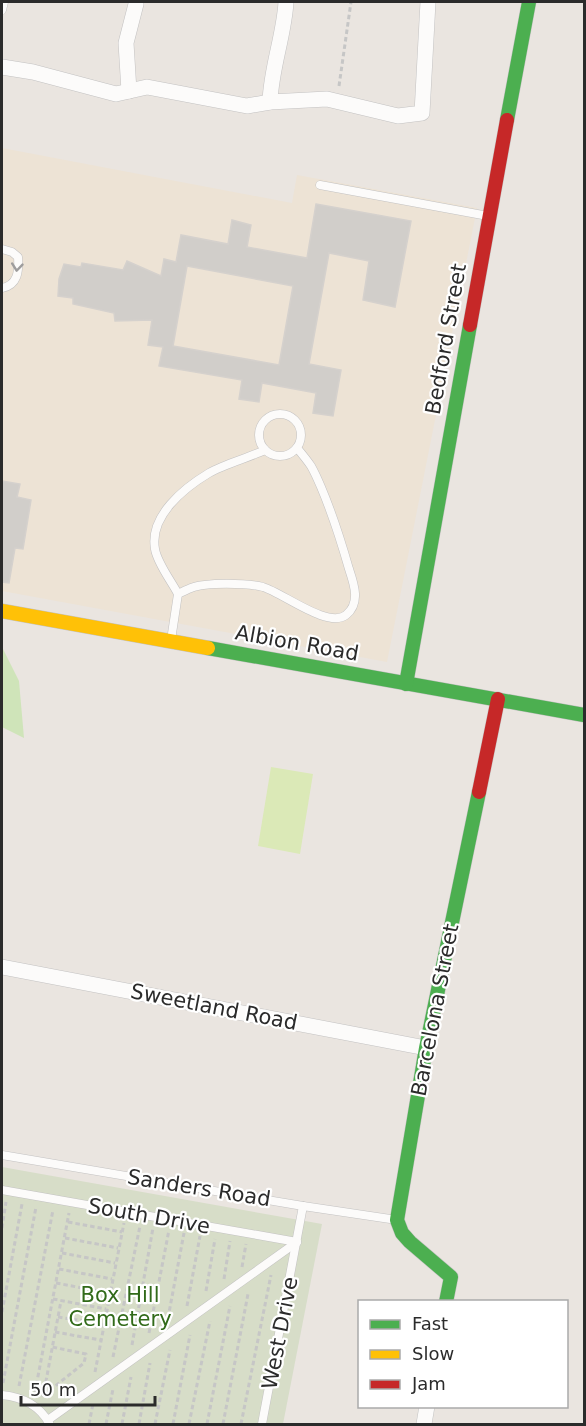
<svg xmlns="http://www.w3.org/2000/svg" width="586" height="1426" viewBox="0 0 586 1426" font-family="'DejaVu Sans',sans-serif">
<style>
.education{fill:#ede3d5}
.green{fill:#cfe4b9}
.cemetery{fill:#d7ddc8}
.pitch{fill:#dbe9b7}
.building{fill:#d1ceca;stroke:#d5d1cd;stroke-width:1.5;fill-rule:evenodd}
.lines{fill:none;stroke-linecap:round;stroke-linejoin:round}
.lane-casing{stroke:#c3c2c2;stroke-width:9}
.street-casing{stroke:#c3c2c2;stroke-width:16}
.fast-casing{stroke:#c3c2c2;stroke-width:15}
.slow-casing{stroke:#c3c2c2;stroke-width:15}
.jam-casing{stroke:#c3c2c2;stroke-width:15}
.path{stroke:#c6c6c6;stroke-width:3;stroke-dasharray:4.5 3;stroke-linecap:butt}
.lane{stroke:#fcfbfa;stroke-width:8}
.street{stroke:#fcfbfa;stroke-width:15}
.fast{stroke:#4caf50;stroke-width:14}
.slow{stroke:#ffc107;stroke-width:14}
.jam{stroke:#c62828;stroke-width:14}
.oneway{stroke:#9e9d9d}
.labels{text-anchor:middle;stroke-width:4.5;stroke-linejoin:round;paint-order:stroke}
.street-label{font-size:21px;fill:#2b2b2b;stroke:#fff}
.park-label{font-size:21px;fill:#316a19;stroke:#fff}
</style>
<rect width="100%" height="100%" fill="#eae5e0"/>
<path class="education" d="M2,148L292,203L297,175L477,208L387,662L2,591Z"/>
<path class="green" d="M2,647L19,681L24,738L2,727Z"/>
<path class="cemetery" d="M2,1167L322,1224L283,1424H2Z"/>
<path class="pitch" d="M271,767L313,774L300,854L258,846Z"/>
<g class="building">
<path d="M316,204L411,221L395,307L363,300L369,261L329,253L309,364L341,370L333,416L313,413L316,393L262,383L259,402L239,399L242,380L159,366L163,347L148,345L152,320L115,321L114,313L73,304V298L58,296L59,279L64,264L81,267L82,263L123,270L127,261L161,276L164,259L176,262L181,235L228,244L232,220L251,225L247,247L307,258ZM187,266L293,286L279,365L173,346Z"/>
<path d="M2,481L20,484L17,497L31,500L23,549L15,548L9,583L2,582Z"/>
</g>
<g class="lines">
<g class="lane-casing">
<g id="lane">
<path d="M2,10L4,2"/>
<path d="M320,185L488,216"/>
<path d="M2,249L12,252L18,257C19,271 18,285 2,288"/>
<circle cx="280" cy="435" r="21"/>
<path d="M178,594C172,582 157,563 155,549C149,516 184,488 209,473C224,464 248,458 265,450"/>
<path d="M171,640L178,594C182,592 186,590 191,588C206,582 247,583 263,587C283,593 328,629 346,615C361,603 354,584 349,569C341,541 332,513 321,487C318,480 315,473 311,466C307,460 302,454 297,448"/>
<path d="M2,1155L303,1206L397,1220"/>
<path d="M2,1190L297,1242"/>
<path d="M2,1395C22,1397 39,1405 49,1423"/>
<path d="M48,1420L297,1242"/>
<path d="M262,1424L303,1206"/>
</g>
</g>
<g class="street-casing">
<g id="street">
<path d="M2,67L33,72L116,94L147,87L247,106L270,102L327,99L398,116L422,113L428,2"/>
<path d="M129,91L126,43L136,4"/>
<path d="M270,102C271,68 284,36 286,2"/>
<path d="M2,967L426,1048"/>
<path d="M424,1424L427,1406"/>
</g>
</g>
<g class="fast-casing">
<g id="fast">
<path d="M507,120L529,2"/>
<path d="M208,648L584,715"/>
<path d="M406,684L470,325"/>
<path d="M446,1302L451,1277L410,1242L402,1233L397,1220L426,1048L479,792"/>
</g>
</g>
<g class="slow-casing">
<path id="slow" d="M2,611L208,648"/>
</g>
<g class="jam-casing">
<g id="jam">
<path d="M470,325L507,120"/>
<path d="M479,792L498,699"/>
</g>
</g>
<g class="path">
<path d="M339,86L351,2"/>
<path d="M68,1222L122,1232"/>
<path d="M2,1228L6,1202"/>
<path d="M65,1238L118,1248"/>
<path d="M62,1253L115,1263"/>
<path d="M242,1267L246,1244"/>
<path d="M59,1269L112,1279"/>
<path d="M224,1279L230,1241"/>
<path d="M56,1283L109,1293"/>
<path d="M206,1291L215,1239"/>
<path d="M53,1299L106,1309"/>
<path d="M187,1306L200,1236"/>
<path d="M2,1312L22,1204"/>
<path d="M58,1317L103,1324"/>
<path d="M168,1318L184,1233"/>
<path d="M55,1332L100,1340"/>
<path d="M149,1333L169,1230"/>
<path d="M132,1345L153,1228"/>
<path d="M113,1357L140,1226"/>
<path d="M95,1372L124,1223"/>
<path d="M3,1383L36,1207"/>
<path d="M19,1386L53,1210"/>
<path d="M35,1392L69,1213"/>
<path d="M44,1395L84,1363L86,1354L52,1347"/>
<path d="M43,1397L61,1301"/>
<path d="M89,1424L93,1404"/>
<path d="M106,1424L113,1389"/>
<path d="M122,1424L131,1377"/>
<path d="M139,1424L150,1363"/>
<path d="M155,1424L170,1350"/>
<path d="M173,1424L190,1335"/>
<path d="M189,1424L210,1321"/>
<path d="M207,1424L230,1306"/>
<path d="M223,1424L248,1294"/>
<path d="M241,1424L271,1275"/>
</g>
<use href="#lane" class="lane"/>
<use href="#street" class="street"/>
<use href="#fast" class="fast"/>
<use href="#slow" class="slow"/>
<use href="#jam" class="jam"/>
</g>
<defs><path id="oneway-chevron" d="M-2-3.5L2.5 0L-2 3.5" fill="none" stroke-width="1.6" stroke-linecap="round" stroke-linejoin="round" transform="scale(1.5)"/></defs>
<use class="oneway" href="#oneway-chevron" transform="translate(17 267) rotate(96)"/>
<g class="labels">
<g class="street-label">
<text transform="translate(446 339) rotate(-80)" y="7">Bedford Street</text>
<text transform="translate(297 643) rotate(10)" y="7">Albion Road</text>
<text transform="translate(214 1007) rotate(11)" y="7">Sweetland Road</text>
<text transform="translate(435 1010) rotate(-79)" y="7">Barcelona Street</text>
<text transform="translate(199 1188) rotate(9)" y="7">Sanders Road</text>
<text transform="translate(149 1216) rotate(10)" y="7">South Drive</text>
<text transform="translate(280 1333) rotate(-79)" y="7">West Drive</text>
</g>
<g class="park-label">
<text x="120" y="1302">Box Hill<tspan x="120" dy="24">Cemetery</tspan></text>
</g>
</g>
<rect width="586" height="1426" fill="none" stroke="#2b2b2b" stroke-width="6"/>
<rect x="358" y="1300" width="210" height="108" fill="#ffffff" stroke="#aaaaaa" stroke-width="1.5"/>
<rect x="370" y="1320" width="30" height="9" fill="#4caf50" stroke="#aaaaaa" stroke-width="1.5"/>
<text x="412" y="1330" font-size="18" fill="#2b2b2b">Fast</text>
<rect x="370" y="1350" width="30" height="9" fill="#ffc107" stroke="#aaaaaa" stroke-width="1.5"/>
<text x="412" y="1360" font-size="18" fill="#2b2b2b">Slow</text>
<rect x="370" y="1380" width="30" height="9" fill="#c62828" stroke="#aaaaaa" stroke-width="1.5"/>
<text x="412" y="1390" font-size="18" fill="#2b2b2b">Jam</text>
<path d="M21 1396v9h134v-9" fill="none" stroke="#2b2b2b" stroke-width="3"/>
<text x="30" y="1396" font-size="18" fill="#2b2b2b" stroke="#ffffff" stroke-width="4.5" paint-order="stroke">50 m</text>
</svg>
